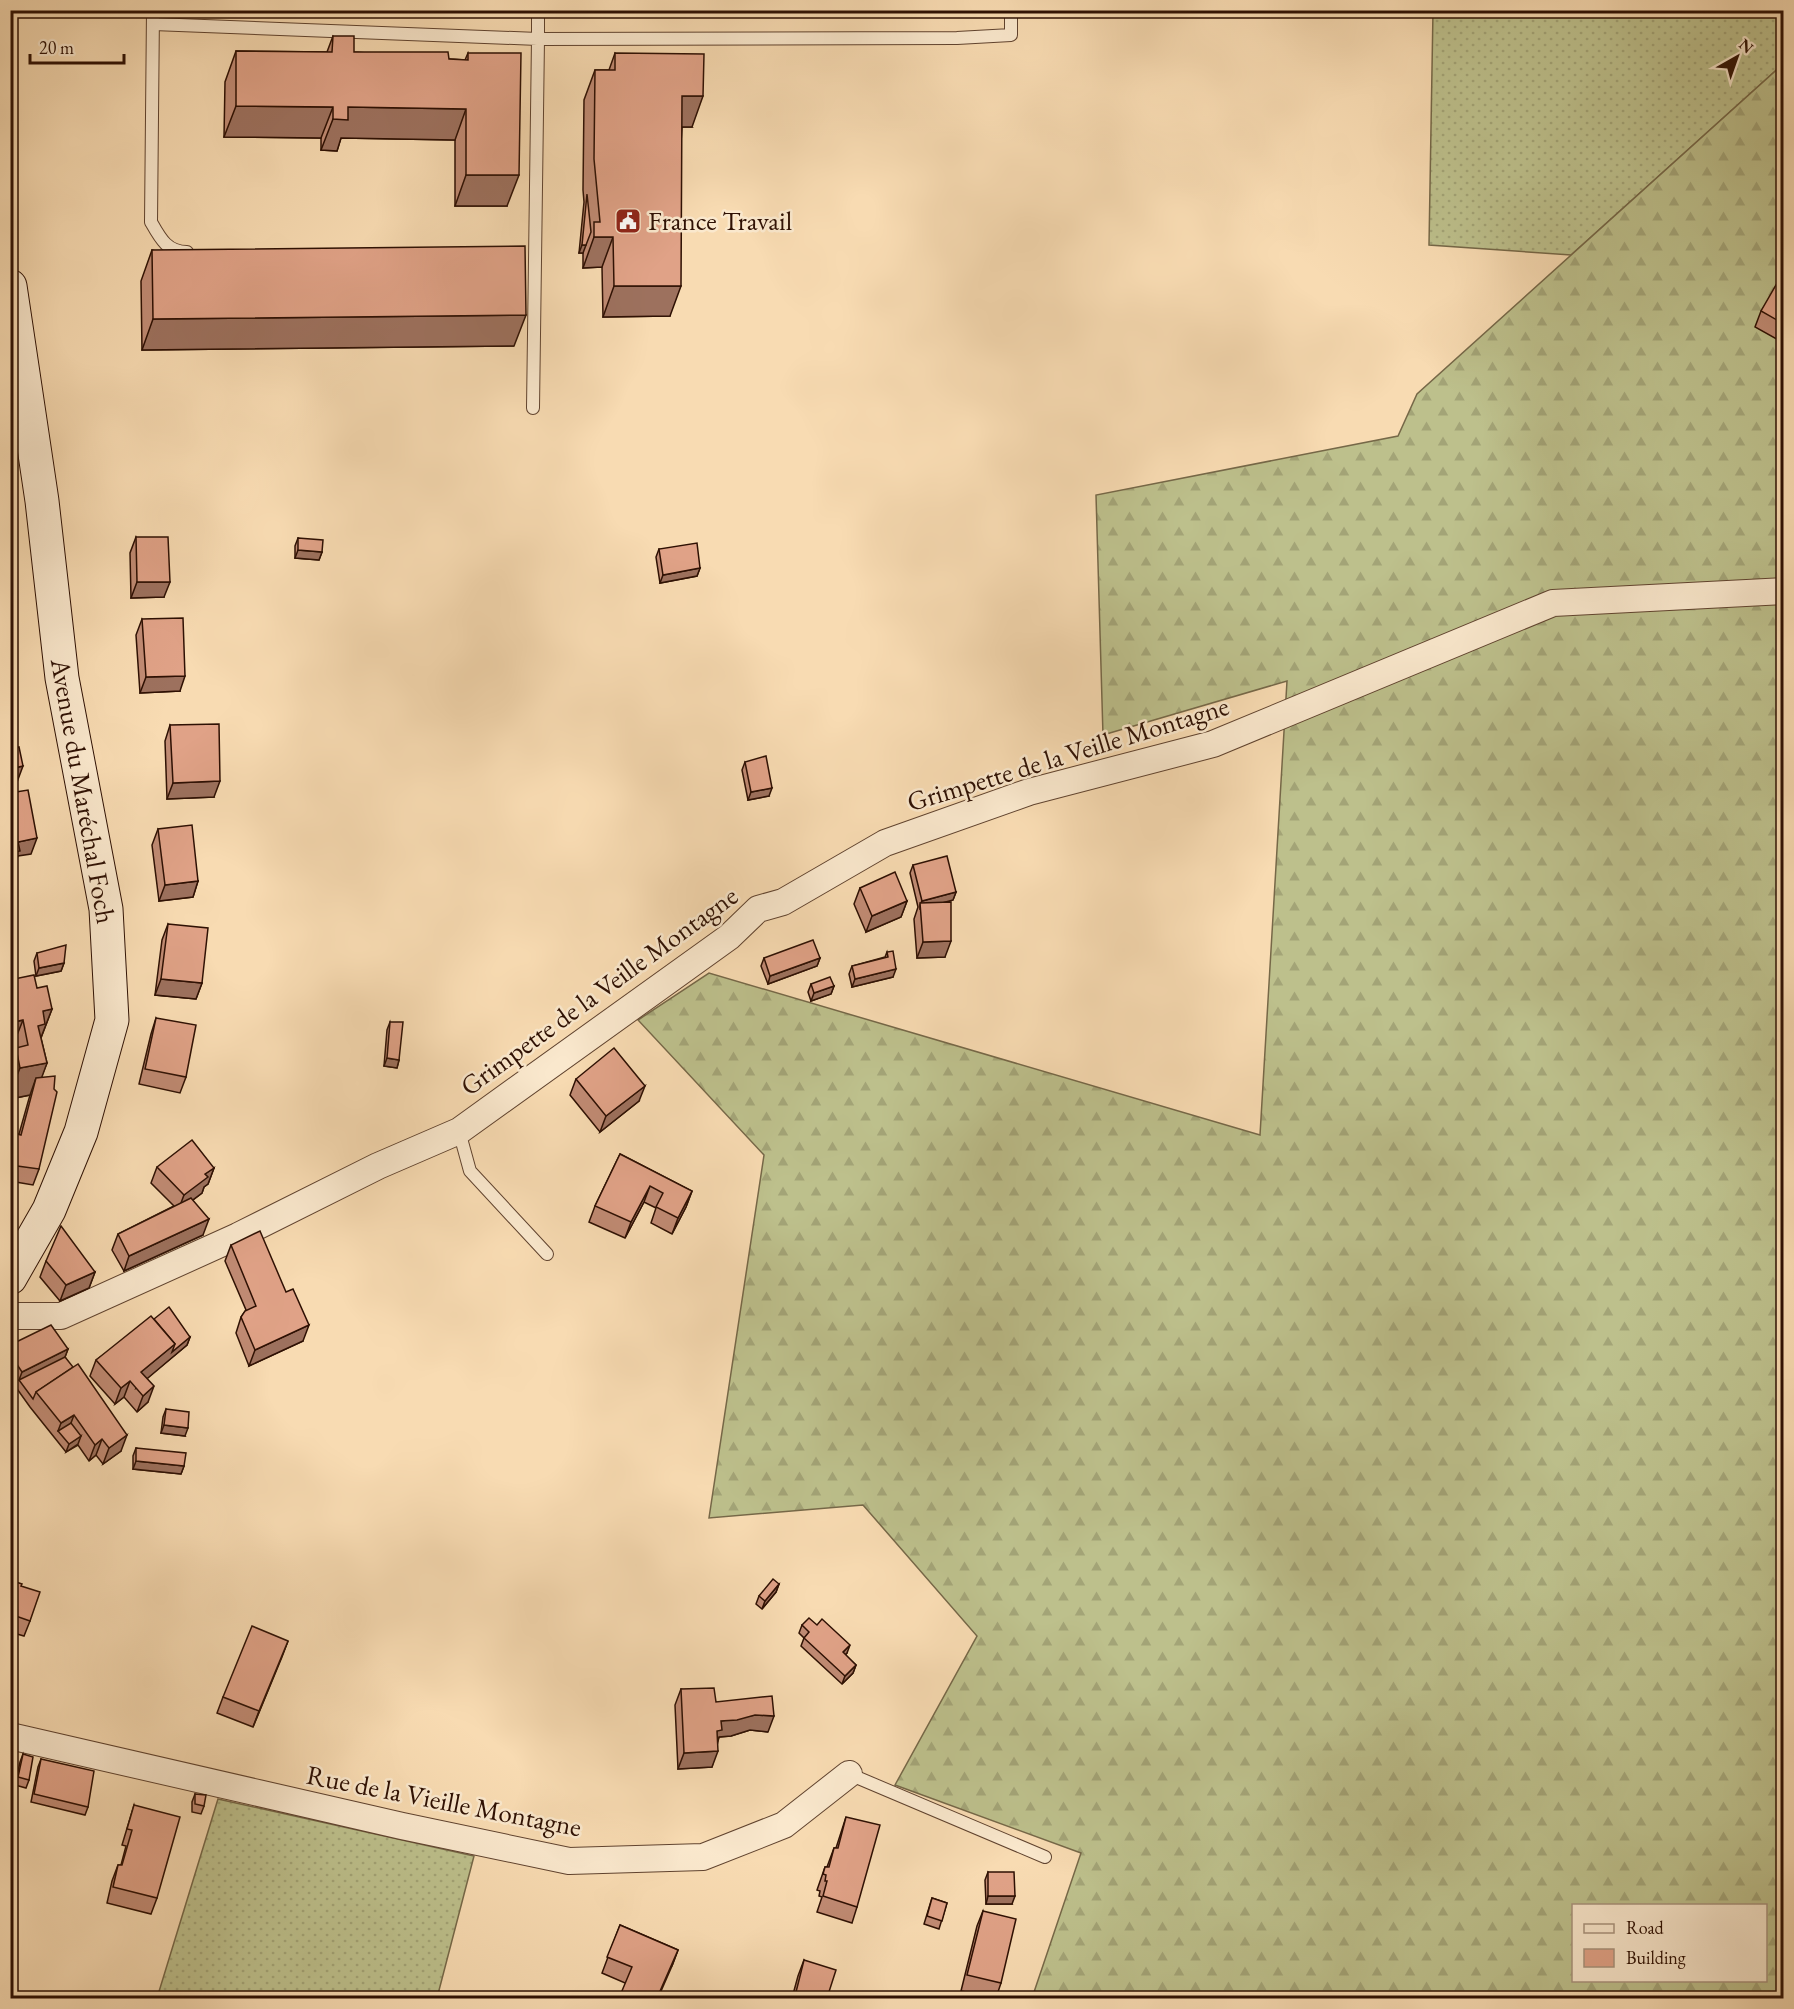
<svg xmlns="http://www.w3.org/2000/svg" width="1794" height="2009" viewBox="0 0 1794 2009" font-family="'EB Garamond',serif">
<style>
.grass{fill:url(#grass-dots);stroke:#766848;stroke-width:1.5}
.forest{fill:url(#forest-firs);stroke:#766848;stroke-width:1.5;fill-rule:evenodd}
.lines{fill:none;stroke-linecap:round;stroke-linejoin:round}
.service-casing{stroke:#60432f;stroke-width:14}
.minor-casing{stroke:#60432f;stroke-width:28}
.secondary-casing{stroke:#2e1003;stroke-width:35}
.service{stroke:#fae8cd;stroke-width:12}
.minor{stroke:#fae8cd;stroke-width:26}
.secondary{stroke:#fae8cd;stroke-width:33}
.wall{fill:#c18b74;stroke:#2e1003;stroke-width:1.5}
.shaded-wall{fill:#9d715e;stroke:#2e1003;stroke-width:1.5}
.building{fill:#e0a287;stroke:#2e1003;stroke-width:1.5}
.labels{text-anchor:middle;stroke-width:5;stroke-linejoin:round;paint-order:stroke}
.poi-label{font-size:27px;fill:#2e1003;stroke:#fae8cd;text-anchor:start}
.street-label{font-size:27px;fill:#2e1003;stroke:#fae8cd}
</style>
<defs>
<pattern id="grass-dots" width="8" height="8" patternUnits="userSpaceOnUse" patternTransform="scale(1.5)"><rect width="8" height="8" fill="#bdc08c"/><path d="M2 2h.1M6 6h.1" fill="none" stroke="#a3a477" stroke-width="1.8" stroke-linecap="round"/></pattern>
<pattern id="forest-firs" width="22" height="20" patternUnits="userSpaceOnUse" patternTransform="scale(1.5)"><rect width="22" height="20" fill="#bdc08c"/><path d="M5 1l3.5 6h-7zM16 11l3.5 6h-7z" fill="#a3a477"/></pattern>
</defs>
<rect width="100%" height="100%" fill="#f8dbb2"/>
<filter id="stains"><feTurbulence type="fractalNoise" baseFrequency=".00333" numOctaves="4"/><feColorMatrix values="0 0 0 0 .2 0 0 0 0 .09 0 0 0 0 .02 0 0 0 .5 -.17"/></filter>
<radialGradient id="worn" r=".72"><stop offset=".6" stop-color="#630" stop-opacity="0"/><stop offset="1" stop-color="#630" stop-opacity=".3"/></radialGradient>
<g class="grass">
<path d="M1433,11H1783V64L1571,255L1429,245Z"/>
<path d="M218,1799L474,1856L437,1998H157Z"/>
</g>
<path class="forest" d="M1783,64V1998H1032L1081,1853L895,1785L977,1636L863,1505L709,1518L764,1155L638,1020L709,973L1260,1135L1287,681L1103,735L1096,495L1398,436L1417,394ZM1574,1906H1766V1980H1574Z"/>
<g class="lines">
<g class="service-casing">
<g id="service">
<path d="M153,10L151,222C160,238 167,252 187,252"/>
<path d="M538,10V39L957,38L1011,35V10"/>
<path d="M153,24L538,39L533,408"/>
<path d="M459,1131L470,1171L547,1254"/>
<path d="M849,1774L1045,1857"/>
</g>
</g>
<g class="minor-casing">
<g id="minor">
<path d="M10,1316H61L238,1236L378,1166L459,1131L729,937L758,909L783,902L885,843L1029,792L1213,744L1553,603L1783,591"/>
<path d="M10,1736L402,1826L569,1861L703,1857L784,1825L849,1774"/>
</g>
</g>
<g class="secondary-casing">
<path id="secondary" d="M10,286L42,501L62,678L106,909L112,1020L81,1132L49,1210L10,1278"/>
</g>
<use href="#service" class="service"/>
<use href="#minor" class="minor"/>
<use href="#secondary" class="secondary"/>
</g>
<g class="wall">
<path d="M333,36L354,52L465,60L468,53L507,206H455V140L341,138L337,151L321,150V138L224,137L225,82L236,51L327,52Z"/>
<path d="M615,53L692,127H682L670,316L603,317L602,267L583,268V253H579L584,202L583,190L584,100L595,70H609Z"/>
<path d="M152,250L514,346L142,350L141,281Z"/>
<path d="M1784,280V343L1755,327L1761,311Z"/>
<path d="M136,537L164,597L131,598L130,553Z"/>
<path d="M298,538L322,552L319,560L295,558V546Z"/>
<path d="M659,549L700,568L697,576L660,583L656,557Z"/>
<path d="M142,619L180,691L140,693L136,635Z"/>
<path d="M170,725L214,797L167,799L165,741Z"/>
<path d="M745,762L769,796L748,800L742,770Z"/>
<path d="M158,829L198,881L193,897L159,901L152,845Z"/>
<path d="M913,865L956,892L953,900L947,902L945,957L917,958L914,919L918,907L910,873Z"/>
<path d="M860,888L907,901L901,917L866,932L854,904Z"/>
<path d="M168,924L202,983L196,999L155,995L162,940Z"/>
<path d="M887,952L893,977L852,987L849,974L852,966L885,957Z"/>
<path d="M37,953L64,963L61,971L36,976L34,961Z"/>
<path d="M764,958H820L817,966L768,984L761,966Z"/>
<path d="M14,979L37,988L52,1009L41,1038L47,1063L41,1078L39,1169L33,1185L10,1181V1153L17,1134H19L30,1095L10,1099V1063L13,1057L11,1050L12,986Z"/>
<path d="M811,984L834,986L831,994L811,1001L808,992Z"/>
<path d="M156,1018L186,1077L180,1093L139,1084L151,1034Z"/>
<path d="M390,1022L399,1060L397,1068L384,1066L387,1030Z"/>
<path d="M576,1079L639,1101L600,1132L570,1095Z"/>
<path d="M620,1154L692,1191L686,1207L672,1234L651,1223L656,1208L644,1202L625,1238L589,1222L595,1206Z"/>
<path d="M157,1167L214,1168L208,1184L204,1187L202,1193L193,1200L203,1235L124,1271L112,1250L118,1234L174,1206L151,1183Z"/>
<path d="M231,1245L286,1292L303,1341L249,1366L236,1333L241,1317L246,1310L225,1261Z"/>
<path d="M46,1261L95,1272L89,1288L60,1301L40,1277Z"/>
<path d="M154,1319L190,1337L187,1345L147,1378L148,1402L137,1412L124,1397L115,1404L90,1376L96,1360Z"/>
<path d="M10,1345L68,1349L65,1357L121,1451L103,1464L96,1455L89,1461L78,1445L66,1452L30,1407L10,1379Z"/>
<path d="M166,1409L185,1436L161,1433L163,1417Z"/>
<path d="M136,1448L184,1466L181,1474L133,1469V1456Z"/>
<path d="M10,1580L21,1586L30,1621L24,1636L10,1632Z"/>
<path d="M779,1584L776,1592L762,1609L756,1604L759,1596Z"/>
<path d="M802,1625L847,1653L845,1655L856,1665L853,1673L842,1684L801,1646L804,1638L799,1633Z"/>
<path d="M288,1641L253,1727L217,1713L223,1697Z"/>
<path d="M681,1689L716,1702L768,1732L750,1730L731,1736L719,1737L712,1767L678,1769L675,1705Z"/>
<path d="M23,1754L29,1780L26,1788L15,1785L20,1762Z"/>
<path d="M41,1759L88,1807L85,1815L31,1802L38,1767Z"/>
<path d="M195,1794L204,1806L201,1814L192,1812V1802Z"/>
<path d="M134,1805L157,1898L151,1914L107,1903L112,1881L118,1865H121L126,1846L122,1845Z"/>
<path d="M846,1817L857,1907L852,1923L817,1912L822,1897L819,1896L820,1891L817,1890L825,1867H827L834,1848H836Z"/>
<path d="M988,1872L1012,1904H986L985,1880Z"/>
<path d="M932,1898L947,1903L939,1929L924,1924Z"/>
<path d="M983,1911L1001,1983L996,1998L961,1991L977,1926Z"/>
<path d="M620,1925L678,1950L672,1966L625,1983L602,1973Z"/>
<path d="M804,1960L827,1998H792L798,1976Z"/>
</g>
<g class="shaded-wall">
<path d="M682,96H703L692,127H671Z"/>
<path d="M236,106L333,107L321,138L224,137Z"/>
<path d="M348,107L466,109L455,140L341,138L337,151L321,150L333,119Z"/>
<path d="M466,175H519L507,206H455Z"/>
<path d="M594,237H613L602,267L583,268Z"/>
<path d="M582,245H586L583,253H579Z"/>
<path d="M614,286H681L670,316L603,317Z"/>
<path d="M526,315L514,346L142,350L153,319Z"/>
<path d="M298,550L322,552L319,560L295,558Z"/>
<path d="M700,568L697,576L660,583L663,575Z"/>
<path d="M137,582H170L164,597L131,598Z"/>
<path d="M185,676L180,691L140,693L146,677Z"/>
<path d="M23,766L17,782L10,783V769Z"/>
<path d="M220,781L214,797L167,799L173,783Z"/>
<path d="M772,788L769,796L748,800L751,792Z"/>
<path d="M37,838L31,854L18,856L14,867L10,868V853L18,842Z"/>
<path d="M198,881L193,897L159,901L165,885Z"/>
<path d="M956,892L953,900L920,909V905L922,901Z"/>
<path d="M907,901L901,917L866,932L872,916Z"/>
<path d="M951,941L945,957L917,958L923,942Z"/>
<path d="M820,958L817,966L768,984L770,976Z"/>
<path d="M64,963L61,971L36,976L39,968Z"/>
<path d="M896,969L893,977L852,987L855,979Z"/>
<path d="M161,979L202,983L196,999L155,995Z"/>
<path d="M834,986L831,994L811,1001L814,993Z"/>
<path d="M52,1009L40,1040L32,1042L43,1011Z"/>
<path d="M23,1020L11,1050L10,1051V1023Z"/>
<path d="M387,1058L399,1060L397,1068L384,1066Z"/>
<path d="M47,1063L36,1093V1078L30,1095L10,1099V1093L20,1068Z"/>
<path d="M645,1086L639,1101L600,1132L606,1116Z"/>
<path d="M214,1168L208,1184L204,1187L202,1193L178,1211L184,1195L205,1174Z"/>
<path d="M650,1186L644,1202L625,1238L631,1222Z"/>
<path d="M692,1191L686,1207L672,1234L678,1218Z"/>
<path d="M209,1219L203,1235L124,1271L129,1256Z"/>
<path d="M95,1272L89,1288L60,1301L66,1285Z"/>
<path d="M309,1325L303,1341L249,1366L255,1350Z"/>
<path d="M190,1337L187,1345L136,1388L141,1372L175,1344Z"/>
<path d="M68,1349L62,1365L19,1380L22,1372Z"/>
<path d="M130,1381L124,1397L115,1404L121,1388Z"/>
<path d="M154,1386L148,1402L137,1412L143,1396Z"/>
<path d="M74,1415L68,1431H58L61,1423Z"/>
<path d="M164,1425L188,1428L185,1436L161,1433Z"/>
<path d="M127,1435L121,1451L103,1464L109,1448Z"/>
<path d="M81,1436L78,1444L66,1452L69,1444Z"/>
<path d="M102,1439L96,1455L89,1461L95,1445Z"/>
<path d="M136,1461L184,1466L181,1474L133,1469Z"/>
<path d="M779,1584L776,1592L762,1609L765,1601Z"/>
<path d="M288,1641L282,1657L253,1727L259,1711Z"/>
<path d="M850,1645L847,1653L840,1660L843,1652Z"/>
<path d="M856,1665L853,1673L842,1684L845,1676Z"/>
<path d="M755,1715L774,1716L768,1732L750,1730L731,1736L719,1737L716,1746L711,1747L721,1721Z"/>
<path d="M718,1751L712,1767L678,1769L684,1753Z"/>
<path d="M988,1896H1015L1012,1904H986Z"/>
<path d="M678,1950L672,1966L658,1998H657Z"/>
</g>
<g class="building">
<path d="M333,36H354V52H448L449,59L468,60V53H521L519,175H466V109L348,107V120L333,119V107L236,106V51L332,52Z"/>
<path d="M615,53L704,54L703,96H682L681,286H614L613,237H594V222H600L594,159L595,70H615Z"/>
<path d="M587,194L591,232L586,245H582Z"/>
<path d="M525,246L526,315L153,319L152,250Z"/>
<path d="M1780,278L1784,280V324L1761,311Z"/>
<path d="M136,537H168L170,582H137Z"/>
<path d="M298,538L323,540L322,552L298,550Z"/>
<path d="M697,543L700,568L663,575L659,549Z"/>
<path d="M183,618L185,676L146,677L142,619Z"/>
<path d="M219,724L220,781L173,783L170,725Z"/>
<path d="M19,747L23,766L10,769V749Z"/>
<path d="M766,756L772,788L751,792L745,762Z"/>
<path d="M28,790L37,838L18,842L20,851L10,853V793Z"/>
<path d="M192,825L198,881L165,885L158,829Z"/>
<path d="M947,856L956,892L922,901L913,865Z"/>
<path d="M895,872L907,901L872,916L860,888Z"/>
<path d="M951,902V941L923,942L920,903Z"/>
<path d="M168,924L208,928L202,983L161,979Z"/>
<path d="M813,940L820,958L770,976L764,958Z"/>
<path d="M66,945L64,963L39,968L37,953Z"/>
<path d="M893,951L896,969L855,979L852,966L888,957L887,952Z"/>
<path d="M34,975L37,988L47,986L52,1009L43,1011L45,1024L38,1026L47,1063L20,1068L16,1048L28,1045L23,1020L10,1023V986L15,985L14,979Z"/>
<path d="M830,977L834,986L814,993L811,984Z"/>
<path d="M156,1018L196,1025L186,1077L145,1069Z"/>
<path d="M390,1022H403L399,1060L387,1058Z"/>
<path d="M614,1048L645,1086L606,1116L576,1079Z"/>
<path d="M55,1076L54,1089L57,1092L39,1169L10,1165V1154L17,1134L21,1135L36,1078Z"/>
<path d="M192,1140L214,1168L205,1174L208,1177L184,1195L157,1167Z"/>
<path d="M620,1154L692,1191L678,1218L656,1207L663,1193L650,1186L631,1222L595,1206Z"/>
<path d="M191,1198L209,1219L129,1256L118,1234Z"/>
<path d="M61,1226L95,1272L66,1285L46,1261Z"/>
<path d="M260,1231L286,1292L293,1289L309,1325L255,1350L241,1317L245,1311L256,1306L231,1245Z"/>
<path d="M169,1307L190,1337L172,1352L175,1344L154,1319Z"/>
<path d="M151,1316L175,1344L141,1372L154,1386L143,1396L130,1381L121,1388L96,1360Z"/>
<path d="M51,1325L68,1349L22,1372L10,1354V1345Z"/>
<path d="M65,1357L73,1367L36,1392L33,1399L19,1380Z"/>
<path d="M78,1364L127,1435L109,1448L102,1439L95,1445L74,1415L61,1423L36,1392Z"/>
<path d="M166,1409L189,1412L188,1428L164,1425Z"/>
<path d="M71,1423L81,1436L69,1444L58,1431Z"/>
<path d="M136,1448L186,1453L184,1466L136,1461Z"/>
<path d="M773,1579L779,1584L765,1601L759,1596Z"/>
<path d="M10,1580L22,1584L21,1586L40,1592L30,1621L10,1614Z"/>
<path d="M809,1618L817,1625L822,1619L850,1645L843,1652L856,1665L845,1676L804,1638L809,1632L802,1625Z"/>
<path d="M252,1626L288,1641L259,1711L223,1697Z"/>
<path d="M714,1688L716,1702L772,1696L774,1716L755,1715L737,1720L721,1721L722,1730L717,1731L718,1751L684,1753L681,1689Z"/>
<path d="M23,1754L33,1757L29,1780L18,1777Z"/>
<path d="M41,1759L94,1771L88,1807L34,1794Z"/>
<path d="M195,1794L206,1795L204,1806L195,1804Z"/>
<path d="M134,1805L180,1817L157,1898L113,1887L118,1865H122L132,1830L127,1829Z"/>
<path d="M846,1817L880,1825L857,1907L823,1896L827,1881H825L826,1875L823,1874L825,1867H829L834,1848H838Z"/>
<path d="M988,1872H1014L1015,1896H988Z"/>
<path d="M932,1898L947,1903L942,1921L927,1916Z"/>
<path d="M983,1911L1016,1919L1001,1983L967,1975Z"/>
<path d="M620,1925L678,1950L657,1998H619L632,1967L607,1957Z"/>
<path d="M804,1960L836,1970L827,1998H799L795,1996Z"/>
</g>
<defs>
<g id="civic-square" transform="scale(1.35)"><rect x="-9" y="-9" width="18" height="18" rx="4" fill="#8f2418" stroke="#fae8cd"/><path d="M-.6-6.5H3V-4.5H.6V-3L4-1V1h2V6H-6V1h2V-1L-.6-3ZM-1.2 2.5V6h2.4V2.5Z" fill="#fff"/></g>
</defs>
<g fill-rule="evenodd">
<use href="#civic-square" x="628" y="221"/>
</g>
<g class="labels">
<g class="poi-label">
<text x="648" y="230">France Travail</text>
</g>
<g class="street-label">
<text transform="translate(1068 754) rotate(-17)" y="9">Grimpette de la Veille Montagne</text>
<text transform="translate(83 791) rotate(80)" y="9">Avenue du Maréchal Foch</text>
<text transform="translate(599 991) rotate(-36)" y="9">Grimpette de la Veille Montagne</text>
<text transform="translate(444 1801) rotate(11)" y="9">Rue de la Vieille Montagne</text>
</g>
</g>
<rect width="1794" height="2009" fill="none" stroke="#f8dbb2" stroke-width="36"/>
<rect x="12" y="12" width="1770" height="1985" fill="none" stroke="#2e1003" stroke-width="3"/>
<rect x="18" y="18" width="1758" height="1973" fill="none" stroke="#2e1003" stroke-width="1.5"/>
<rect x="1572" y="1904" width="195" height="78" fill="#fae8cd" stroke="#a8927c" stroke-width="1.5"/>
<rect x="1584" y="1924" width="30" height="9" fill="#fae8cd" stroke="#a8927c" stroke-width="1.5"/>
<text x="1626" y="1934" font-size="18" fill="#2e1003">Road</text>
<rect x="1584" y="1949" width="30" height="18" fill="#e0a287" stroke="#a8927c" stroke-width="1.5"/>
<text x="1626" y="1964" font-size="18" fill="#2e1003">Building</text>
<g transform="translate(1737 57) rotate(40)" stroke="#fae8cd" stroke-width="4.5" paint-order="stroke">
<path d="M0-4.5L10 22L0 15L-10 22Z" fill="#2e1003"/>
<text y="-9" font-size="16" font-weight="bold" text-anchor="middle" fill="#2e1003">N</text>
</g>
<path d="M30 54v9h94v-9" fill="none" stroke="#2e1003" stroke-width="3"/>
<text x="39" y="54" font-size="18" fill="#2e1003" stroke="#fae8cd" stroke-width="4.5" paint-order="stroke">20 m</text>
<rect width="100%" height="100%" filter="url(#stains)"/>
<rect width="100%" height="100%" fill="url(#worn)"/>
</svg>
